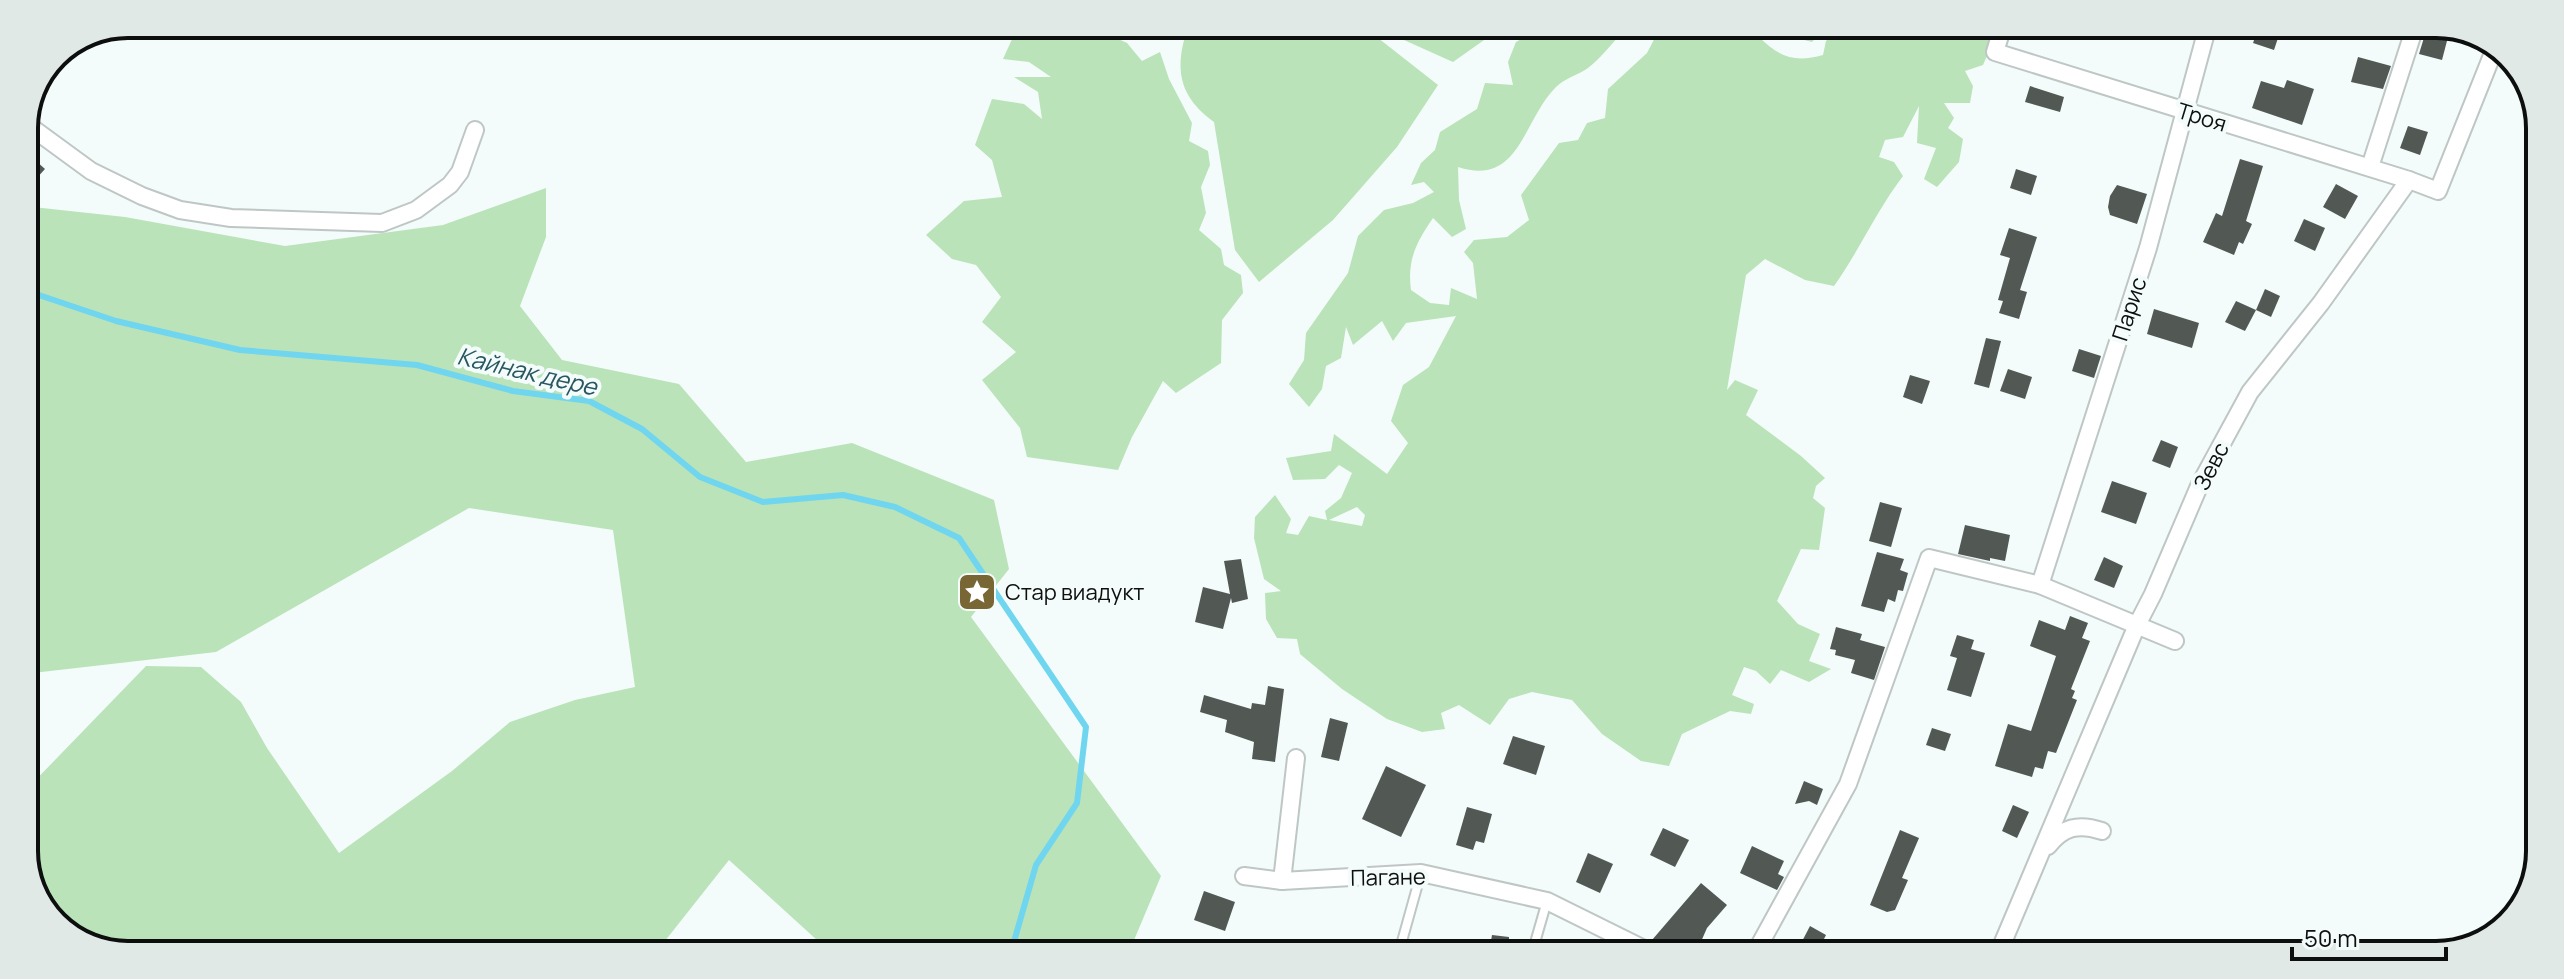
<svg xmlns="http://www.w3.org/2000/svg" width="2564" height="979" viewBox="0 0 2564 979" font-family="Manrope,sans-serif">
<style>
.green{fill:#bae3b9;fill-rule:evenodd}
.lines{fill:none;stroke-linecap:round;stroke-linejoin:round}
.stream{stroke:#70d5ef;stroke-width:6}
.building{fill:#525955}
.lane-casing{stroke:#bec7c5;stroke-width:12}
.street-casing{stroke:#bec7c5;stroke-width:20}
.lane{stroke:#fff;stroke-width:8}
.street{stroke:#fff;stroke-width:16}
.labels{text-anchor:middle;stroke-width:8;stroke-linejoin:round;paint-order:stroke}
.street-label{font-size:22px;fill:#0c0f0e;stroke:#f3fcfa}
.poi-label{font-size:22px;fill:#0c0f0e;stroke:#f3fcfa;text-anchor:start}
.water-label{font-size:24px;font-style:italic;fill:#295661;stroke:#f3fcfa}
.rim{fill:none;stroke:#0c0f0e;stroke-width:4}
</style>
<rect width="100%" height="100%" fill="#f3fcfa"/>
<g class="green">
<path d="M1050,26H1125L1114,37L1127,43L1142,61L1160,52L1169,79L1192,123L1189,141L1208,151L1210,165L1201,187L1206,213L1199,230L1221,249L1224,265L1241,275L1243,293L1222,320L1221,363L1176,393L1163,381L1132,437L1118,470L1027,457L1020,428L982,380L1016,352L982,322L1001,297L976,265L952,259L926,235L964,201L1002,197L992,160L975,145L992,99L1024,104L1042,119L1038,92L1014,77H1051L1029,62L1003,59L1013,37L1045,32Z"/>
<path d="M1188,27H1364L1438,85L1397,147L1333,220L1259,282L1235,250L1214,122C1178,96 1174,68 1188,27Z"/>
<path d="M1391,27H1497L1494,33L1453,62L1404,40Z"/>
<path d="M1542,27L1626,28C1614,41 1602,57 1588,68C1578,75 1565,78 1556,87C1522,121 1520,187 1458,167L1459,200L1466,229L1452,237L1433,218C1416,243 1407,260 1411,290L1430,303L1449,305L1451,288L1477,299L1473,263L1464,252L1474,240L1507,237L1529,220L1521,195L1559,143L1578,140L1587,123L1605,118L1608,89L1647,53L1660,28H1725L1743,36L1759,37C1779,57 1795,63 1823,55L1826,41L1840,28L1989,29L1992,44L1983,65L1965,71L1973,86L1970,103H1944L1954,118L1948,128L1963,139L1959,162L1937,187L1924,179L1936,148L1917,143L1919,106L1903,137L1885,140L1879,157L1894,162L1903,176C1877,210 1859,251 1834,286L1805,280L1765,259L1746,275L1727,390L1735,380L1758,390L1746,415L1801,456L1825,478L1816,486L1813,498L1825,508L1819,550L1801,549L1777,601L1798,624L1820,634L1809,661L1831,669L1809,682L1781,670L1770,684L1756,671L1744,667L1732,695L1754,704L1751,714L1730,711L1682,734L1669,766L1641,761L1602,734L1572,700L1532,692L1509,699L1490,725L1459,705L1441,713L1445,729L1422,732L1387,719L1342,689L1300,654L1297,639L1277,638L1266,619L1265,593L1281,591L1264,579L1254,538L1255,517L1275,495L1291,519L1286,533L1298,535L1309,516L1327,520L1325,511L1341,498L1352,473L1339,465L1325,479L1293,480L1286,458L1331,451L1334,434L1387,474L1408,443L1391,421L1403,385L1429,367L1456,316L1406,323L1393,341L1382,321L1353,345L1346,327L1341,358L1326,366L1322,389L1309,407L1289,384L1304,360L1306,333L1348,273L1358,236L1384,210L1413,203L1434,192L1424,182L1411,185L1421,163L1435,150L1440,132L1477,109L1485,83L1513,85L1508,62L1516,42ZM1357,507L1365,515L1362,526L1329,520Z"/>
<path d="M1783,28H1825L1812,42L1793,37Z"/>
<path d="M546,188V237L520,306L562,360L679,384L746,462L852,443L994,500L1009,569L971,617L1161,876L1129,952L829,951L729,860L657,951L94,949L45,914L24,858V792L146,666L201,667L241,702L267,748L339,853L452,771L510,722L575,700L635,687L613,530L469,508L216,652L24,674V206L125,217L285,246L443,225Z"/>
</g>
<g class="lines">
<path class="stream" d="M24,290L116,321L240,350L417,365L513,391L589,401L642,429L700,477L763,502L843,495L895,507L959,538L1086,727L1077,803L1036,865L1011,952"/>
</g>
<g class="building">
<path d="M2258,29H2281L2274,50L2253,43Z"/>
<path d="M2426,31L2448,37L2442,60L2419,54Z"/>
<path d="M2358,57L2391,66L2383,89L2351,82Z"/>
<path d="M2287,80L2314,89L2302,125L2252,108L2261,81L2284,88Z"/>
<path d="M2030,86L2064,97L2060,112L2025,102Z"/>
<path d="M2408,126L2428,132L2420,155L2400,148Z"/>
<path d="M24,150L45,169L24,192Z"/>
<path d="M2240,159L2263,166L2246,221L2252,224L2243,244L2239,242L2234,255L2203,242L2216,213L2222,216Z"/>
<path d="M2016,169L2037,176L2031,195L2010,188Z"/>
<path d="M2336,184L2358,196L2345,219L2323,207Z"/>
<path d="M2117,185L2147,194L2137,224L2110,215L2108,207L2110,196Z"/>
<path d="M2304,219L2325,228L2315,251L2294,241Z"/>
<path d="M2009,228L2037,237L2020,290L2027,292L2019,319L1999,313L2003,301L1998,300L2010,258L2000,255Z"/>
<path d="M2265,289L2280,296L2271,317L2256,310Z"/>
<path d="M2236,301L2256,310L2245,331L2225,322Z"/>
<path d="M2154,309L2199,323L2192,348L2147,334Z"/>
<path d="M1986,338L2001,341L1989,388L1974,384Z"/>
<path d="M2079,349L2101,356L2094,378L2072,371Z"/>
<path d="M2008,369L2032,377L2025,399L2000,391Z"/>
<path d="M1910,375L1930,381L1922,404L1903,397Z"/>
<path d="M2161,440L2178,447L2170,468L2152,461Z"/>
<path d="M2112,481L2147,493L2136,524L2101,512Z"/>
<path d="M1880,502L1902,508L1891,547L1869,541Z"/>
<path d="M1965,525L2010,535L2005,561L1990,558V561L1958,554Z"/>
<path d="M1877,552L1904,559L1900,570L1908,573L1903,591L1898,590L1895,602L1888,599L1884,612L1861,606Z"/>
<path d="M2104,557L2123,566L2114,588L2094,580Z"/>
<path d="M1241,559L1248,599L1232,603L1231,598L1223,629L1195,622L1203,587L1230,594L1224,561Z"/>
<path d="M2070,616L2088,623L2082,638L2090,641L2071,689L2075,691L2072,698L2077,700L2056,753L2048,751L2043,769L2035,767L2032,777L1995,766L2008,724L2031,731L2056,656L2030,646L2039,620L2065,630Z"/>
<path d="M1836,627L1862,634L1860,640L1885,647L1874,680L1851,673L1855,660L1835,655L1836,650L1830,649Z"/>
<path d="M1957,635L1974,640L1971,649L1985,653L1971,697L1947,690L1957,658L1950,656Z"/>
<path d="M1268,686L1284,689L1275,762L1252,759L1254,742L1225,732L1227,720L1200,712L1204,695L1251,709L1252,703L1265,705Z"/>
<path d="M1330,718L1348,723L1339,761L1321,757Z"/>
<path d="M1932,728L1951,734L1945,751L1926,745Z"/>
<path d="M1513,736L1545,746L1536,775L1503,764Z"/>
<path d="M1386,766L1426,785L1401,837L1362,819Z"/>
<path d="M1804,781L1823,789L1817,805L1809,801L1795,804Z"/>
<path d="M2013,805L2029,812L2017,838L2002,831Z"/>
<path d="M1467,807L1492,814L1484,843L1476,841L1473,850L1456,845Z"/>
<path d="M1663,828L1689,840L1675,867L1650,855Z"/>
<path d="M1900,830L1919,838L1902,878L1908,880L1895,910L1887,912L1870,905Z"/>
<path d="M1752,846L1784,861L1778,874L1784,877L1777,890L1740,873Z"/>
<path d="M1588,853L1613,864L1600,893L1576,882Z"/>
<path d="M1701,883L1727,905L1707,928L1696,953H1678L1652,940Z"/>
<path d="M1204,891L1235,902L1225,931L1194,920Z"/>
<path d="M1810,926L1826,935L1817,953H1796Z"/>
<path d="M1492,935L1509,937V953H1489Z"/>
</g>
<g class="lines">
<g class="lane-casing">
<g id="lane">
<path d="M1399,952L1421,873"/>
<path d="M1532,953L1547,901"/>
</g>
</g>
<g class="street-casing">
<g id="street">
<path d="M2002,29L1995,52L2409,180"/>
<path d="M24,122L91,171L142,196L180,210L231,218L382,223L416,210L450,185L460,172L475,130"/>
<path d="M2370,167L2414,30"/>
<path d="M2040,585L2148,248L2207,29"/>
<path d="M1296,758L1282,881L1421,873L1547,901L1652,953"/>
<path d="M2048,846C2063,827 2078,823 2102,831"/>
<path d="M1244,876L1282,881"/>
<path d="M1755,953L1848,784L1929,558L2040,585L2175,641"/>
<path d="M1998,954L2137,625L2153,594L2200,484L2250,392L2321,303L2409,180L2438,191L2495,48"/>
</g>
</g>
<use href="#lane" class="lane"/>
<use href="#street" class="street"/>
</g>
<defs>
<g id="sight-square" transform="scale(2)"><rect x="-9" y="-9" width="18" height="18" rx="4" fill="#786735" stroke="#f3fcfa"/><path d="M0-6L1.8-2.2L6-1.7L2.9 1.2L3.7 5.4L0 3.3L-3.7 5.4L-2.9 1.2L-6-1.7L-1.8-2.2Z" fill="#fff"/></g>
</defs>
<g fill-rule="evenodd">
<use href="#sight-square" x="977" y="592"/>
</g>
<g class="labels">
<g class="street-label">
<text transform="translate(2202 117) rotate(17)" y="8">Троя</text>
<text transform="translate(2129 309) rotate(-72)" y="8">Парис</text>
<text transform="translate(2211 466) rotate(-63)" y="8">Зевс</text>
<text transform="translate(1388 877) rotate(-1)" y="8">Пагане</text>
</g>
<g class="poi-label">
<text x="1005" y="600">Стар виадукт</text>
</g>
<g class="water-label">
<text transform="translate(527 372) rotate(13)" y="8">Кайнак дере</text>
</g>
</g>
<path d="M0 0H2564V979H0ZM128 38H2436A90 90 0 0 1 2526 128V851A90 90 0 0 1 2436 941H128A90 90 0 0 1 38 851V128A90 90 0 0 1 128 38Z" fill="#e1e9e7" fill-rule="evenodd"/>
<path class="rim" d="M128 38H2436A90 90 0 0 1 2526 128V851A90 90 0 0 1 2436 941H128A90 90 0 0 1 38 851V128A90 90 0 0 1 128 38Z"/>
<path d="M2292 947v12h154v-12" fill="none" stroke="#0c0f0e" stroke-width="4"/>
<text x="2304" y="947" font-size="24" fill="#0c0f0e" stroke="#f3fcfa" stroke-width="6" paint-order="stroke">50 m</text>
</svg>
